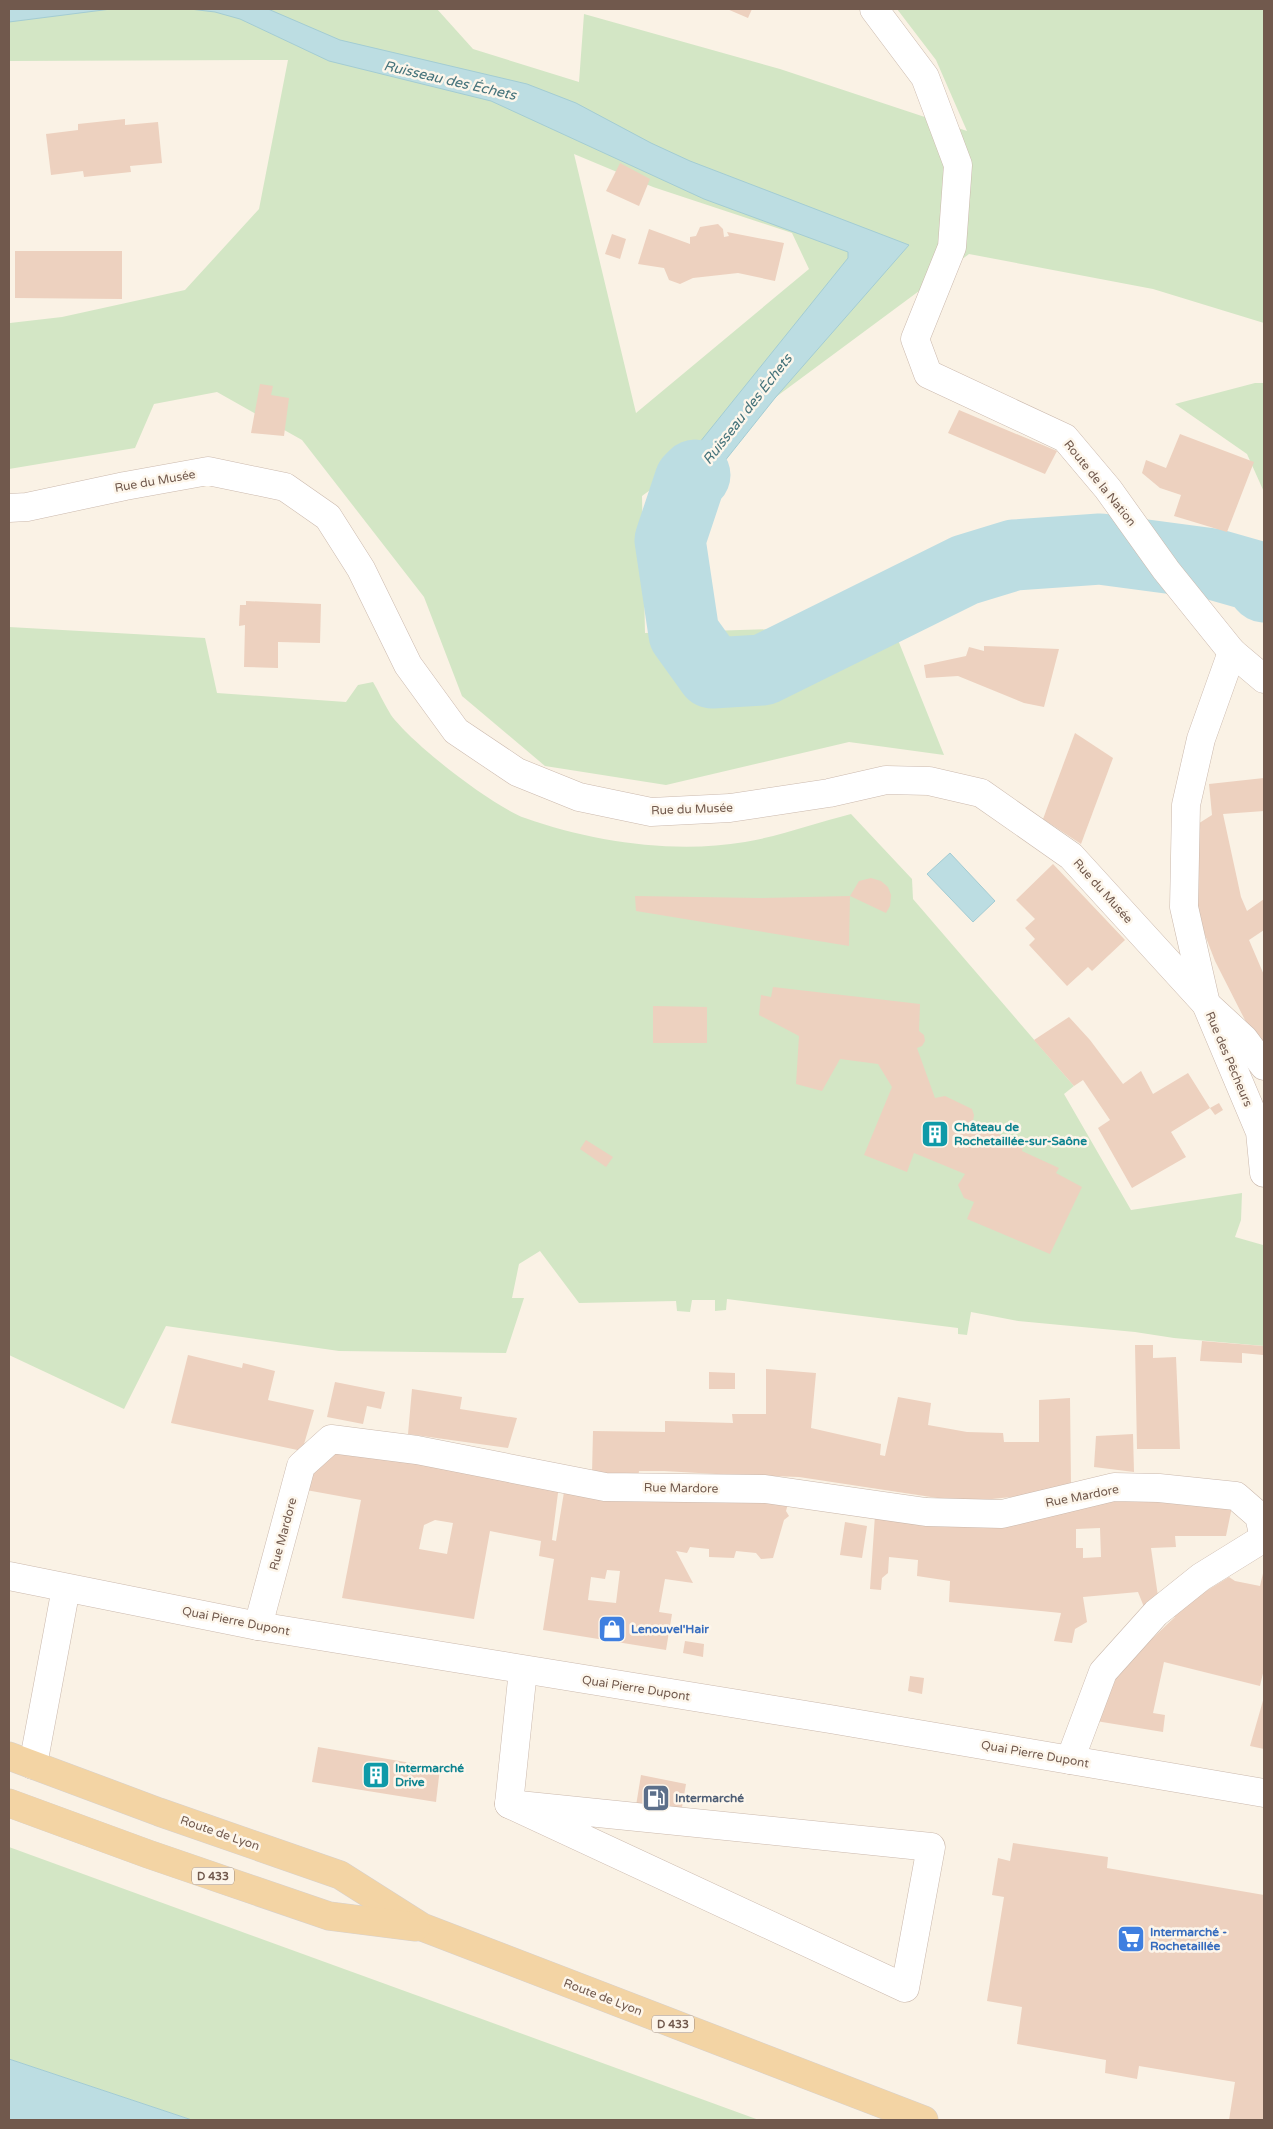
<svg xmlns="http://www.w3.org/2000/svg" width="1273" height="2129" viewBox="0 0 1273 2129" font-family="'Varela Round',sans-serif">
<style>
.green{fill:#d3e6c5;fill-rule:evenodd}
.water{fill:#bcdde2;stroke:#a3ccd3}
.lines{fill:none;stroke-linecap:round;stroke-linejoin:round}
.river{stroke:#bcdde2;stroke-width:71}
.building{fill:#edd1bf;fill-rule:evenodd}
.minor-casing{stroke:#cbb9ad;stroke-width:29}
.major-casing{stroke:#d7d1cd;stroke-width:29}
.minor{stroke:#fff;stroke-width:28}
.major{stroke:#f3d4a4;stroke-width:28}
.labels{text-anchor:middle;stroke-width:5;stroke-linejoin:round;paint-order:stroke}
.shield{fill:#fdf6eb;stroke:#9b887c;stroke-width:1}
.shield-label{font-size:11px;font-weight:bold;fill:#71594d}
.street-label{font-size:12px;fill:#71594d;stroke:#fdf6eb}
.culture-label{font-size:12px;font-weight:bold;fill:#0d838f;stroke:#fdf6eb;text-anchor:start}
.shop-label{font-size:12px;font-weight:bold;fill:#366cbe;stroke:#fdf6eb;text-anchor:start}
.service-label{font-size:12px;font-weight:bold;fill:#4e5e75;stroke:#fdf6eb;text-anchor:start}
.water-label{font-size:14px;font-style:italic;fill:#45737b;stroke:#fdf6eb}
</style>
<rect width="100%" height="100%" fill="#faf2e5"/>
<g class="green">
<path d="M9,9H437L473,49L579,82L584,14L780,69L967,131L936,60L897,9H1264V323L1153,289L969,254L642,496L645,633L808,628L896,635L944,755L849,742L666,785L545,766L462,696L424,597L302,440L217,392L154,404L135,448L9,469V247L10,323L62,317L185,290L259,209L288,60L9,61ZM574,154L653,187L792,233L809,269L636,413Z"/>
<path d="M1255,383H1264V492L1247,454L1175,404Z"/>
<path d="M9,627L205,638L217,693L346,702L358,685L373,682C379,692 384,704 391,715C412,744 492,806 525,818C593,842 674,854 745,842C780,836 816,823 851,814L912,879L913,899L1074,1086L1064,1094L1131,1210L1242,1193L1241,1220L1235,1237L1263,1245L1264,1254V1346L1174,1338L1135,1332L1018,1321L971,1312L967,1335L958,1334V1328L727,1299L726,1310L715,1311V1300H692L690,1312L677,1311L676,1301L579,1303L540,1251L519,1264L512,1298H524L506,1353L339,1351L166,1326L124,1409L9,1355Z"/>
<path d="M9,1847L759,2120H192L9,2059Z"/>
</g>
<g class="water">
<path d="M9,9H111L9,22Z"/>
<path d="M190,9H268L340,40L527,84L576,103L651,143L690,161L909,245L775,398L716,472L686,527L681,567H651L652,513L671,478L848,258V252L704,199L491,101L329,61L240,19L215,12Z"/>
<path d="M1119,537L1140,566L1062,561L1026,565L976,579L929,577L988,553Z"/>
<path d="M1181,541L1242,556L1264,574V587H1237L1206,574Z"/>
<path d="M654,596L689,598C717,674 770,664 832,630C846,622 860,611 875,605C885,600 905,605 917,605C856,640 793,682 721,685C711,686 696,685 687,680C667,667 658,619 654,596Z"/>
<path d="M950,853L995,901L973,922L927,874Z"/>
<path d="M9,2059L192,2120H9Z"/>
</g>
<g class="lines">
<path class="river" d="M695,475L690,480L670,540L684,634L712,673L763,670L965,570L1014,555L1100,549L1213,564L1255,576L1264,587"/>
</g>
<g class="building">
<path d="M727,9H752L748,18Z"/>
<path d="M125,119V125L158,122L162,163L130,166L131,172L84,177L83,171L51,175L46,134L78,130V124Z"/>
<path d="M620,163L650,179L639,206L606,191Z"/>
<path d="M718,224L723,229L724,237L729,236L727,232L784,243L775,281L738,273L693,278L680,284L669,280L664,268L638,264L649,229L690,244V237L696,236L700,227Z"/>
<path d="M612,234L626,239L620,259L605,254Z"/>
<path d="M15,251H122V299L15,298Z"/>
<path d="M260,384L273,386L271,395L289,398L284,436L251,433Z"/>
<path d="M959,410L1057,451L1045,474L948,433Z"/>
<path d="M1180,434L1254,462L1227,532L1174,516L1181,495L1160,488L1142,473L1146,460L1166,468Z"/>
<path d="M246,601L321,604L320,643L278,642V668L244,667L245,625L239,626L240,605H246Z"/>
<path d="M984,646L1059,649L1044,707L1024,703L958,676L926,678L924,665L966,656L969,647L984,651Z"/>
<path d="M1075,733L1113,758L1081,844L1043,819Z"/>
<path d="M1264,778V811L1223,814L1241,897L1247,911L1264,899V930L1249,940L1264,975V1049L1248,1026L1215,961L1200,922L1194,894L1193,827L1212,815L1209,784Z"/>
<path d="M1053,864L1125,940L1092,971L1088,967L1067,986L1029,945L1035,939L1025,928L1035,919L1016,900Z"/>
<path d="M871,878L881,881L888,887L891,895L890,906L886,913L850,896L849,946L636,911L635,896L759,898L850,896L859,881Z"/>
<path d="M773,987L920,1004L919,1031L924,1035L925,1041L922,1046L917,1048L935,1098L945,1096L972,1109L974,1115L973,1121L1023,1146L1022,1151L1059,1168L1056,1173L1082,1187L1050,1254L967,1219L974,1202L964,1198L958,1185L965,1174L914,1153L907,1172L864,1155L892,1087L878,1064L840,1059L822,1091L796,1084L799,1036L759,1015L761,995L771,997Z"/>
<path d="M653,1006L707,1007V1043H653Z"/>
<path d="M1069,1017L1090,1040L1123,1084L1141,1071L1153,1094L1188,1073L1210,1108L1171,1132L1186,1157L1132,1188L1098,1128L1110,1120L1083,1080L1074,1086L1034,1040Z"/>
<path d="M1219,1103L1223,1110L1215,1115L1210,1108Z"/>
<path d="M586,1140L613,1157L606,1167L580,1149Z"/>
<path d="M1202,1341L1263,1346V1355L1242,1353V1363L1200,1361Z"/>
<path d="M1135,1345H1153V1358L1176,1357L1180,1449H1137Z"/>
<path d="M188,1355L242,1368L243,1363L275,1371L268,1400L314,1410L302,1451L171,1423Z"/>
<path d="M766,1369L816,1373L811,1428L881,1444L880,1455L885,1456L898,1397L931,1403L928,1425L967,1432L1003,1433L1004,1442H1039V1400L1070,1398L1071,1485L1039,1494L964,1502L799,1477L772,1476L733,1480V1475L664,1471H639L638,1477L592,1474L593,1431L665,1432V1421L733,1423L732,1414H766Z"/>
<path d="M709,1372L735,1373V1389H709Z"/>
<path d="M335,1382L385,1392L381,1409L367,1406L363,1424L327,1417Z"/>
<path d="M412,1389L462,1397L460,1409L517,1418L508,1448L408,1434Z"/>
<path d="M1133,1434L1134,1472L1094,1467L1096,1436Z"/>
<path d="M343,1445L559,1485L552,1540L556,1541L565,1486L789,1500L786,1511L789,1516L784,1520L773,1558L761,1559L756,1553L736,1551L734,1558L709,1557V1549L690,1547L687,1553L676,1551L693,1583L665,1579L659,1612L672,1614L666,1650L543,1630L554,1559L539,1556L541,1541L490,1531L474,1619L342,1598L361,1500L306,1490L309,1481L322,1461ZM435,1520L453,1523L447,1554L419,1549L424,1525ZM607,1570L620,1571L616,1603L588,1600L591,1577L605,1579Z"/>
<path d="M1087,1496L1232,1507L1226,1536H1175L1176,1547L1151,1548L1159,1603L1146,1612L1138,1592L1083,1597L1087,1622L1075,1629L1072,1643L1054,1641L1061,1613L949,1602L950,1581L917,1576L918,1560L889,1557L888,1573L882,1578L881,1590L870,1589L875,1515ZM1100,1528L1101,1557L1083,1558V1548H1076V1529Z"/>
<path d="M845,1522L867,1526L862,1558L840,1555Z"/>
<path d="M1264,1569V1669L1260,1686L1164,1662L1153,1713L1165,1715L1163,1732L1096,1721L1121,1668L1175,1617L1167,1615L1229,1577L1235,1581L1260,1586Z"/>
<path d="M685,1641L704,1644L703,1657L683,1653Z"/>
<path d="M910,1676L924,1678L922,1694L908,1691Z"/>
<path d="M1264,1697V1749L1250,1746Z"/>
<path d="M318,1747L440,1768L436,1802L312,1782Z"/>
<path d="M641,1775L686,1784L680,1819L635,1812Z"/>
<path d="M1013,1843L1108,1857L1107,1868L1264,1895V2120H1229L1235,2082L1139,2066L1137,2079L1105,2073L1106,2060L1017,2044L1022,2007L987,2001L1004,1897L992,1895L998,1858L1010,1861Z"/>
</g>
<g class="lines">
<g class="minor-casing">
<g id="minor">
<path d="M874,9L925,77L958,165L952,247L915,339L928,374L1065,438L1108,489L1166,570L1232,652L1264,679"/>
<path d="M9,508L27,507L125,486L208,471L285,487L328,517L361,569L408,665L456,731L517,772L579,797L651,812L730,808L829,793L886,780L929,781L981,793L1071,856L1206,1004L1244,1039L1264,1066"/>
<path d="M1232,652L1201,739L1186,805L1184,907L1206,1004L1260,1132L1264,1173"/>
<path d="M9,1576L258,1626L830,1719L1264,1793"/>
<path d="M258,1626L301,1466L331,1439L417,1450L605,1487L765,1489L926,1512L1002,1514L1114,1487L1159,1488L1236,1496L1259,1516L1264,1538"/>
<path d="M1070,1760L1103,1672L1156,1613L1201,1577L1264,1538"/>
<path d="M33,1765L66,1588"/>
<path d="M509,1804L931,1847L905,1988Z"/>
<path d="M509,1804L523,1670"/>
</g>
</g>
<g class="major-casing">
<g id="major">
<path d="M9,1756L159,1812L340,1875L422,1927L924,2120"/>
<path d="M9,1803L148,1854L329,1916L416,1927"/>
</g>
</g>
<use href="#minor" class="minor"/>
<use href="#major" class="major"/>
</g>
<defs>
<g id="building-square" transform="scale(1.4375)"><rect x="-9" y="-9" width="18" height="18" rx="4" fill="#0f9aa8" stroke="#fdf6eb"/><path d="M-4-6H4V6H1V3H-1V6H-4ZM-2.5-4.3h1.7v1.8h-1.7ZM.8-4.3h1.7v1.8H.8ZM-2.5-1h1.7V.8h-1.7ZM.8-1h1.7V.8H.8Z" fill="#fff"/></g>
<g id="shop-square" transform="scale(1.4375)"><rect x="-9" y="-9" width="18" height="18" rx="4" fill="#3f7fe0" stroke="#fdf6eb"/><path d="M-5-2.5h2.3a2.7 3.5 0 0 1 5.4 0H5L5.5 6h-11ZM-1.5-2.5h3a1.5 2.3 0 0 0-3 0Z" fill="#fff"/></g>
<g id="fuel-square" transform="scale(1.4375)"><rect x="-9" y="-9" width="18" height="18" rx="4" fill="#5c6f8a" stroke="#fdf6eb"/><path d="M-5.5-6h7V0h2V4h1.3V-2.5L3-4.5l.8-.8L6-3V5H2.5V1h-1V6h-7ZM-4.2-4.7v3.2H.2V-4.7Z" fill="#fff"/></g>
<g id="supermarket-square" transform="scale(1.4375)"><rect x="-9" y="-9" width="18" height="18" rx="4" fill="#3f7fe0" stroke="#fdf6eb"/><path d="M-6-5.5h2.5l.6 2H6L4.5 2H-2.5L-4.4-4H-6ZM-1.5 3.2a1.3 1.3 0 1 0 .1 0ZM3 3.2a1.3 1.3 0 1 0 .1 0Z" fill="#fff"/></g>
</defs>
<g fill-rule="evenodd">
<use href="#building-square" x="935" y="1134"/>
<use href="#shop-square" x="612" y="1629"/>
<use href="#building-square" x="376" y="1775"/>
<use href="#fuel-square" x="656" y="1798"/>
<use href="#supermarket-square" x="1131" y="1939"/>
</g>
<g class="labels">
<g class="shield">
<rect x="192" y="1867.5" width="42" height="17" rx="4"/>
<rect x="652" y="2015.5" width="42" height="17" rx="4"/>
</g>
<g class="shield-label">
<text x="213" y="1880">D 433</text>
<text x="673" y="2028">D 433</text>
</g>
<g class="street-label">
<text transform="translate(155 481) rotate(-10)" y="4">Rue du Musée</text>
<text transform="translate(1100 483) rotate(51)" y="4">Route de la Nation</text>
<text transform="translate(692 809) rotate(-2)" y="4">Rue du Musée</text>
<text transform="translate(1103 891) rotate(48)" y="4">Rue du Musée</text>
<text transform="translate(1229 1059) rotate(67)" y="4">Rue des Pêcheurs</text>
<text transform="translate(681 1488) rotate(1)" y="4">Rue Mardore</text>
<text transform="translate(1082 1496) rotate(-11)" y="4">Rue Mardore</text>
<text transform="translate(283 1534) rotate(-75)" y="4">Rue Mardore</text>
<text transform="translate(236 1621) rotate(11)" y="4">Quai Pierre Dupont</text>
<text transform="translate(636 1688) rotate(9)" y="4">Quai Pierre Dupont</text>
<text transform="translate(1035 1754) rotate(10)" y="4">Quai Pierre Dupont</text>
<text transform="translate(220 1833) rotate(19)" y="4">Route de Lyon</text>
<text transform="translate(603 1997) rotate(21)" y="4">Route de Lyon</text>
</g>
<g class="culture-label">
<text x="954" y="1131">Château de<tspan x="954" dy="14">Rochetaillée-sur-Saône</tspan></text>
<text x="395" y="1772">Intermarché<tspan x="395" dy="14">Drive</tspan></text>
</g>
<g class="shop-label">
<text x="631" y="1633">Lenouvel'Hair</text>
<text x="1150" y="1936">Intermarché -<tspan x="1150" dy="14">Rochetaillée</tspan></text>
</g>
<g class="service-label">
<text x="675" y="1802">Intermarché</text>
</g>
<g class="water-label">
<text transform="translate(450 80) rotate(13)" y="5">Ruisseau des Échets</text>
<text transform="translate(747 409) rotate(-52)" y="5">Ruisseau des Échets</text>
</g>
</g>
<rect width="1273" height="2129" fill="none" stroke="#71594d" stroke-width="20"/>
</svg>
